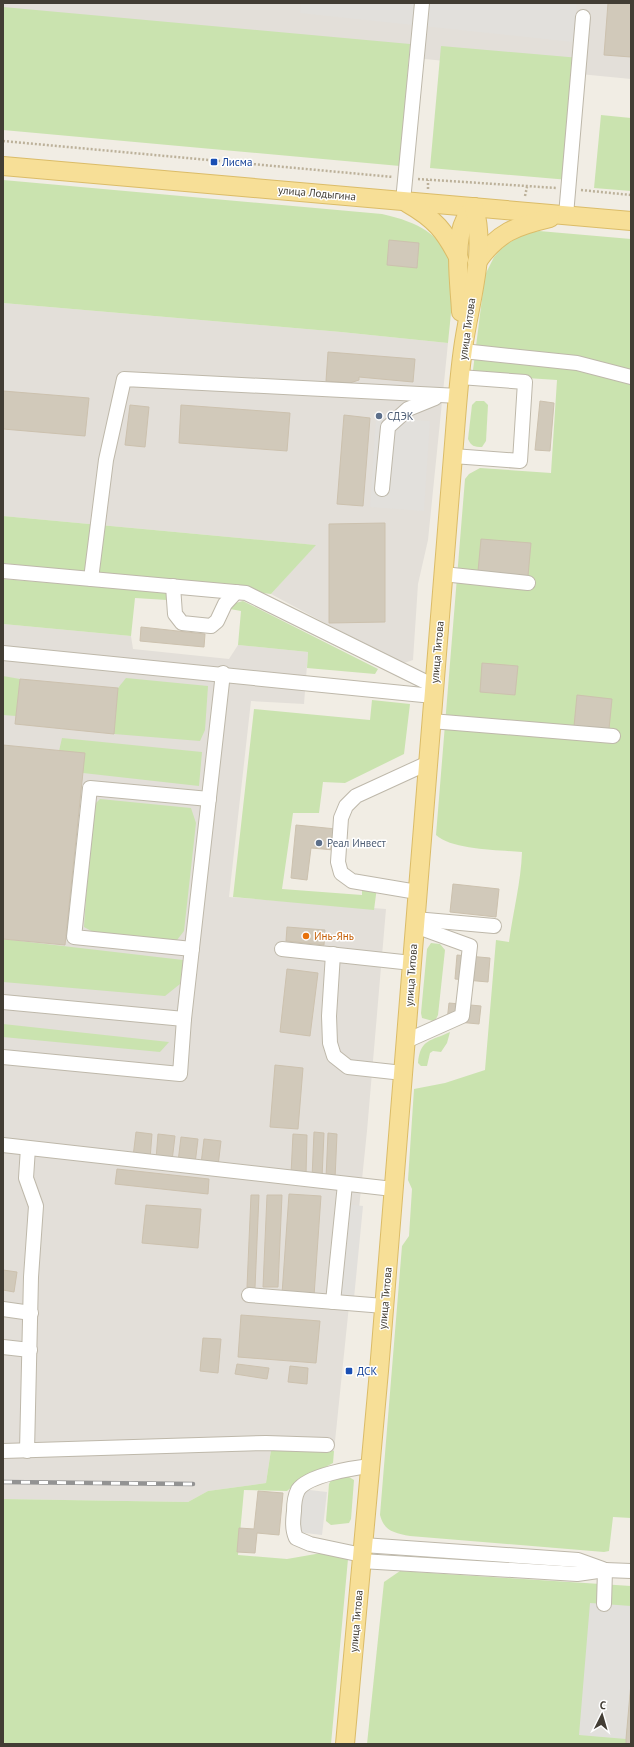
<svg xmlns="http://www.w3.org/2000/svg" width="634" height="1747" viewBox="0 0 634 1747" font-family="'PT Sans',sans-serif">
<style>
.industrial{fill:#e3dfd9}
.green{fill:#cae3af}
.parking{fill:#e2e0dc}
.building{fill:#d1c9ba;stroke:#ccc1ae}
.lines{fill:none;stroke-linecap:round;stroke-linejoin:round}
.minor-casing{stroke:#beb8aa;stroke-width:16}
.major-casing{stroke:#dbbc68;stroke-width:20}
.path{stroke:#bcb19a;stroke-width:2.5;stroke-dasharray:2 2;stroke-linecap:butt}
.minor{stroke:#fff;stroke-width:14}
.major{stroke:#f7df97;stroke-width:18}
.rail-casing{stroke:#939393;stroke-width:4.5}
.rail{stroke:#fff;stroke-width:3;stroke-dasharray:9;stroke-linecap:butt}
.transit-dot{fill:#1a4fb4;stroke:#fff;stroke-width:1.5}
.service-dot{fill:#5c6f8a;stroke:#fff;stroke-width:1.5}
.food-dot{fill:#e8710a;stroke:#fff;stroke-width:1.5}
.labels{text-anchor:middle;stroke-width:3;stroke-linejoin:round;paint-order:stroke}
.transit-label{font-size:11px;fill:#164399;stroke:#fff;text-anchor:start}
.street-label{font-size:11px;fill:#423d34;stroke:#fff}
.service-label{font-size:11px;fill:#4e5e75;stroke:#fff;text-anchor:start}
.food-label{font-size:11px;fill:#c56008;stroke:#fff;text-anchor:start}
</style>
<rect width="100%" height="100%" fill="#f1ede4"/>
<g class="industrial">
<path d="M3,3H631V79L3,18Z"/>
<path d="M3,303L341,332L448,343L428,540L418,584L413,660L401,664L271,594L315,545L3,516Z"/>
<path d="M3,624L131,636L133,649L229,659L238,645L308,652L304,704L251,701L229,897L386,909L367,1131L334,1451L271,1450L266,1483L208,1491L188,1502L3,1499Z"/>
</g>
<g class="green">
<path d="M3,7L410,44L400,166L3,130Z"/>
<path d="M441,46L580,58L569,180L430,168Z"/>
<path d="M601,115L631,118V191L594,188Z"/>
<path d="M3,180L382,214C464,232 455,273 448,343L341,332L3,303Z"/>
<path d="M539,231L631,239V1518L613,1517L609,1551L604,1552L410,1536C394,1533 384,1531 380,1515L402,1246L409,1236L412,1189L408,1180L414,1089L445,1083L485,1070L496,940L509,942C513,912 521,882 522,852C500,850 452,850 436,835L465,479L469,474L480,468L551,473L557,380L480,375L473,370L485,275L494,257L505,245L524,234Z"/>
<path d="M476,401H484L488,405L486,441L482,447C474,447 471,446 468,439L472,405Z"/>
<path d="M3,516L316,545L271,594L3,563Z"/>
<path d="M3,579L164,592H168L167,600L135,598L131,636L3,624Z"/>
<path d="M243,601L378,669L375,674L307,668L308,652L238,645L241,611L230,609L232,604Z"/>
<path d="M3,676L20,679L16,716L3,715Z"/>
<path d="M126,678L208,686L205,730L200,741L114,734L118,688Z"/>
<path d="M372,700L410,704L404,754L345,783L323,782L319,813H293L282,889L362,895V886L377,887L374,910L233,897L254,709L370,720Z"/>
<path d="M62,738L202,752L199,786L83,773L59,751Z"/>
<path d="M100,799L191,808L196,823L184,931L177,940L95,933L84,927L92,807Z"/>
<path d="M3,939L183,960L180,984L165,996L3,982Z"/>
<path d="M431,943L440,944L445,950L438,1015L436,1019L433,1021L422,1018L421,1013L427,949Z"/>
<path d="M3,1024L169,1042L160,1052L3,1037Z"/>
<path d="M450,1032L447,1043L441,1052L433,1051L430,1053L427,1066H421L418,1063C420,1039 431,1041 450,1032Z"/>
<path d="M271,1450L334,1451L333,1463L299,1481L287,1491L244,1490L238,1555L287,1559L333,1551L348,1559L331,1744H3V1499L188,1502L208,1491L266,1483Z"/>
<path d="M333,1477H349L354,1480L351,1519L349,1523L331,1525L326,1521L329,1484Z"/>
<path d="M400,1571L631,1586V1744H367L384,1582Z"/>
</g>
<g class="parking">
<path d="M301,3H577L573,42L300,13Z"/>
<path d="M376,418L430,421L424,511L370,507Z"/>
<path d="M345,1204L363,1206L354,1298L336,1296Z"/>
<path d="M301,1489L327,1492L322,1535L297,1532Z"/>
<path d="M590,1603L631,1606V1683L626,1739L579,1735Z"/>
</g>
<g class="building">
<path d="M608,3H631V57L604,55Z"/>
<path d="M389,240L419,243L417,268L387,265Z"/>
<path d="M328,352L415,359L413,382L359,377V380L350,383L326,381Z"/>
<path d="M3,391L89,398L85,436L3,429Z"/>
<path d="M540,401L554,403L550,451L535,450Z"/>
<path d="M130,405L149,407L145,447L125,445Z"/>
<path d="M181,405L290,413L287,451L179,443Z"/>
<path d="M344,415L370,418L363,506L337,504Z"/>
<path d="M385,523V622L329,623V524Z"/>
<path d="M481,539L531,543L528,576L478,571Z"/>
<path d="M141,627L205,634L204,647L140,641Z"/>
<path d="M482,663L518,666L515,695L480,692Z"/>
<path d="M20,679L118,688L114,734L15,724Z"/>
<path d="M577,695L612,699L609,729L574,726Z"/>
<path d="M3,745L85,753L65,945L3,939Z"/>
<path d="M296,825L336,829L334,850L311,848L307,880L291,878Z"/>
<path d="M453,884L499,889L496,917L450,912Z"/>
<path d="M287,927L325,930L324,945L286,941Z"/>
<path d="M457,955L490,958L488,982L455,979Z"/>
<path d="M287,969L318,973L310,1036L280,1032Z"/>
<path d="M449,1003L481,1006L479,1024L447,1021Z"/>
<path d="M275,1065L303,1068L298,1129L270,1127Z"/>
<path d="M136,1132L152,1134L150,1159L133,1157Z"/>
<path d="M314,1132L324,1133L322,1178H312Z"/>
<path d="M328,1133L337,1134L335,1179L326,1178Z"/>
<path d="M158,1134L175,1136L172,1161L156,1159Z"/>
<path d="M293,1134L307,1135L306,1175L291,1174Z"/>
<path d="M181,1137L198,1139L195,1164L178,1162Z"/>
<path d="M204,1139L221,1141L218,1166L201,1164Z"/>
<path d="M117,1169L209,1179L208,1194L115,1184Z"/>
<path d="M289,1194L321,1196L314,1296L282,1294Z"/>
<path d="M251,1195H259L255,1288L247,1287Z"/>
<path d="M267,1195H282L278,1287H263Z"/>
<path d="M146,1205L201,1209L198,1248L142,1243Z"/>
<path d="M3,1270L17,1272L14,1292L3,1290Z"/>
<path d="M241,1315L320,1321L316,1363L238,1357Z"/>
<path d="M203,1338L221,1339L218,1373L200,1371Z"/>
<path d="M237,1364L269,1368L267,1379L235,1374Z"/>
<path d="M290,1366L308,1368L307,1384L288,1382Z"/>
<path d="M258,1491L283,1493L279,1535L257,1533L255,1553L237,1552L239,1528L254,1529Z"/>
<path d="M631,1683V1744H626V1739Z"/>
</g>
<g class="lines">
<g class="minor-casing">
<g id="minor">
<path d="M403,201L422,3"/>
<path d="M566,215L583,17"/>
<path d="M463,351L577,363L631,377"/>
<path d="M453,456L520,461L525,382L460,377"/>
<path d="M382,489L388,427L408,409L435,398"/>
<path d="M3,571L246,593L434,686"/>
<path d="M443,574L528,583"/>
<path d="M91,579L106,460L124,379L459,396"/>
<path d="M173,586L175,614L182,623L211,626L217,621L225,604L236,592"/>
<path d="M3,653L433,696"/>
<path d="M431,721L613,736"/>
<path d="M417,892L352,881L341,873L338,862L341,818L346,806L356,796L428,763"/>
<path d="M415,919L494,926"/>
<path d="M192,949L74,937L90,788L209,799"/>
<path d="M282,949L412,963"/>
<path d="M333,954L329,1016L330,1043L334,1056L348,1067L403,1073"/>
<path d="M3,1002L184,1019"/>
<path d="M406,1041L462,1016L470,946L415,926"/>
<path d="M3,1057L180,1074L184,1019L223,673"/>
<path d="M3,1145L393,1189"/>
<path d="M249,1295L384,1306"/>
<path d="M333,1302L345,1184"/>
<path d="M3,1309L31,1313"/>
<path d="M3,1347L30,1350"/>
<path d="M3,1451L266,1443L327,1445"/>
<path d="M27,1451L31,1277L36,1206L26,1178L28,1148"/>
<path d="M363,1545L578,1560L603,1569"/>
<path d="M362,1555L310,1544L296,1538C292,1529 293,1520 294,1511C294,1504 295,1496 298,1490C308,1475 353,1468 370,1466"/>
<path d="M361,1561L577,1574L605,1570L631,1571"/>
<path d="M604,1604L605,1570"/>
</g>
</g>
<g class="major-casing">
<g id="major">
<path d="M3,166L631,221"/>
<path d="M407,203C435,219 445,231 459,259"/>
<path d="M477,262C498,232 516,226 550,218"/>
<path d="M461,312C460,287 453,243 465,220C467,215 471,211 474,207"/>
<path d="M345,1744L379,1371L453,456C456,421 458,385 463,349C469,303 487,253 474,207"/>
</g>
</g>
<g class="path">
<path d="M3,141L393,177"/>
<path d="M418,179L557,188"/>
<path d="M428,189V180"/>
<path d="M581,190L631,195"/>
<path d="M525,196L527,187"/>
</g>
<use href="#minor" class="minor"/>
<use href="#major" class="major"/>
<g class="rail-casing">
<path id="rail" d="M3,1482L193,1484"/>
</g>
<use href="#rail" class="rail"/>
</g>
<g class="transit-dot">
<rect x="210" y="158" width="8" height="8" rx="2"/>
<rect x="345" y="1367" width="8" height="8" rx="2"/>
</g>
<g class="service-dot">
<circle cx="379" cy="416" r="4"/>
<circle cx="319" cy="843" r="4"/>
</g>
<circle class="food-dot" cx="306" cy="936" r="4"/>
<g class="labels">
<g class="transit-label">
<text x="222" y="166">Лисма</text>
<text x="357" y="1375">ДСК</text>
</g>
<g class="street-label">
<text transform="translate(317 193) rotate(5)" y="4">улица Лодыгина</text>
<text transform="translate(467 329) rotate(-82)" y="4">улица Титова</text>
<text transform="translate(437 652) rotate(-85)" y="4">улица Титова</text>
<text transform="translate(411 975) rotate(-86)" y="4">улица Титова</text>
<text transform="translate(385 1298) rotate(-85)" y="4">улица Титова</text>
<text transform="translate(356 1621) rotate(-85)" y="4">улица Титова</text>
</g>
<g class="service-label">
<text x="387" y="420">СДЭК</text>
<text x="327" y="847">Реал Инвест</text>
</g>
<g class="food-label">
<text x="314" y="940">Инь-Янь</text>
</g>
</g>
<rect width="634" height="1747" fill="none" stroke="#423d34" stroke-width="8"/>
<g transform="translate(602 1715) rotate(5)" stroke="#ffffff" stroke-width="3" paint-order="stroke">
<path d="M0-3L7 15L0 10L-7 15Z" fill="#423d34"/>
<text y="-6" font-size="11" font-weight="bold" text-anchor="middle" fill="#423d34">С</text>
</g>
</svg>
